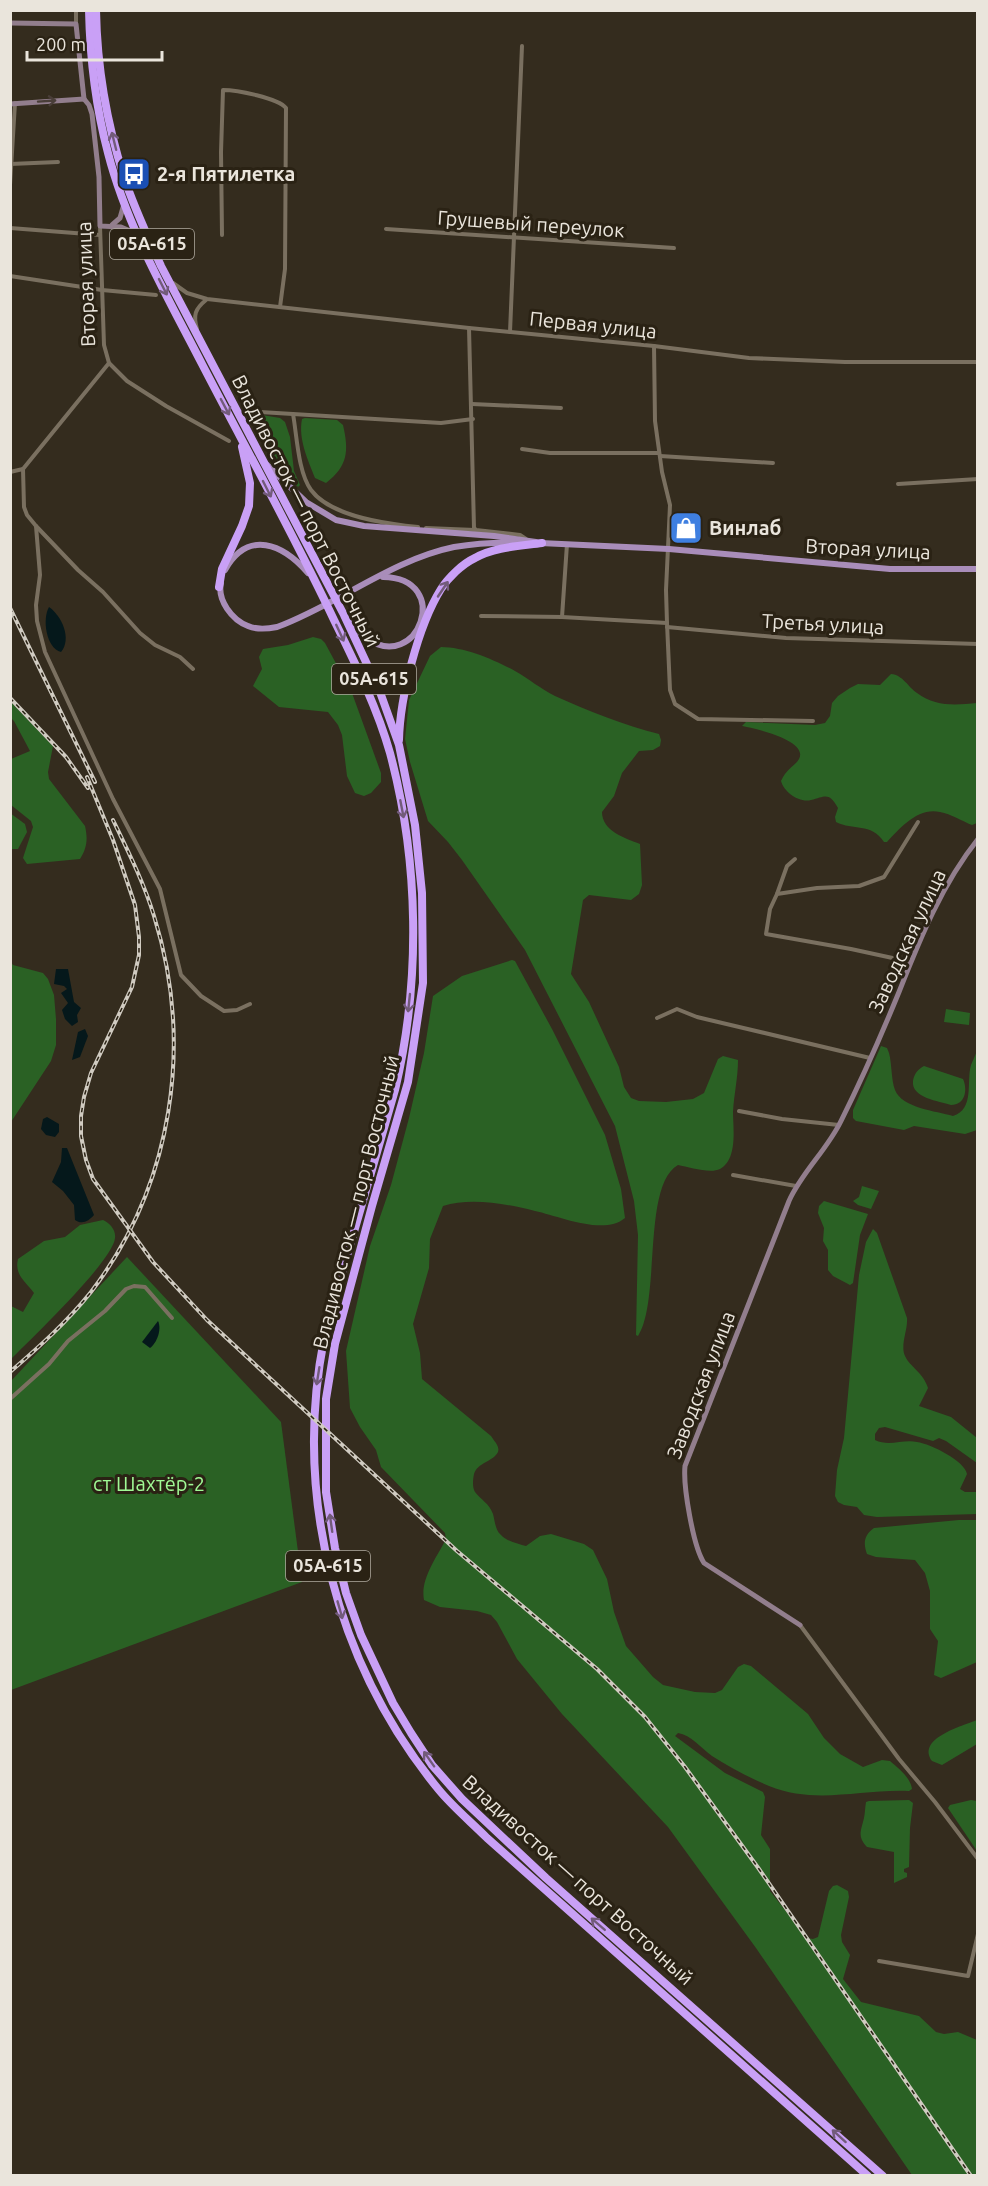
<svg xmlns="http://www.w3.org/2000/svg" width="988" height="2186" viewBox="0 0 988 2186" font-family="Ubuntu,sans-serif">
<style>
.green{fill:#2a6124}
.water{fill:#05181b}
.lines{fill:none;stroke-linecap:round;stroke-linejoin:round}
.street{stroke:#7a7060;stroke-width:4}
.secondary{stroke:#927e8d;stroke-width:5}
.primary{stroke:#a98dba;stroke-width:6}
.highway{stroke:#c9a0f6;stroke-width:8}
.rail-casing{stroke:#d0cbc1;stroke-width:4}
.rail{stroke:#2a2214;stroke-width:1.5;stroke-dasharray:4.5;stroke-linecap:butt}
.oneway{stroke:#493e38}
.oneway2{stroke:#725b7a}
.labels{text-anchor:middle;stroke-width:6;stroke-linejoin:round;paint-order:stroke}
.shield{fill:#2a2214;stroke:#b0aaa0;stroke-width:1.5}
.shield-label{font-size:18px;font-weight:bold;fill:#eae5dc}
.poi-label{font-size:20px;font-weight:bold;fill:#eae5dc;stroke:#2a2214;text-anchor:start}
.street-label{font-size:20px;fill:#eae5dc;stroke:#2a2214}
.park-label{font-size:20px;fill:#a0f995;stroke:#2a2214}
</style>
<rect width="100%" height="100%" fill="#342c1e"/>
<g class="green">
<path d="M262,415L280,418L285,422L290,437L294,471L300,485L298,487L280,469L255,422L257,417Z"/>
<path d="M305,418L337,420L343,425C349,451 348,466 326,483L315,478C308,460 298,439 302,419Z"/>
<path d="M313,637L321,639L325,643L352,693L381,773V782L371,793L364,796L355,793L347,776L342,735L338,725L328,712L279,707L253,686L262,669L259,657L263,649L288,645Z"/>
<path d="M441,647C465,647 495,660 515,671C529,679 541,689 555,696C588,711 624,725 659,734L661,740L660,746L653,750L639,751L622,773L614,796L602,812C602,831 625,838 640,844L642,885L639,894L631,900L589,895L583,900L571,974L589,1002L619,1067L624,1087L631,1098L639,1101L666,1102L693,1099L704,1093L718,1059L723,1056L738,1060C738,1078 734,1094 733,1112C733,1128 738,1159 720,1169C710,1174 689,1167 678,1165C642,1185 661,1300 638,1336L636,1335L638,1235L634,1201L615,1126L525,950L462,860L448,842L428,821L410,762L405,739L409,700L430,656Z"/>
<path d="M891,674C903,675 908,687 917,693C935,707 956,705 977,703V823L972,825C962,821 951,814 940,812C918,807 900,828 887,842H884C871,822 853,831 836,822L835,817L838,808C829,792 826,796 811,800C799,803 784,792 781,781C787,768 795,766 799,759C809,740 753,728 742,726L746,722L815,725L825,723L830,716L832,703L838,696L850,688L858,684L880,685Z"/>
<path d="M10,701L53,746L48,772L49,779L85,826C88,839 87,848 80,859L27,864L23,858L33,827L31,821L11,805V759L30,751L14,721L11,718Z"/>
<path d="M10,813L25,824L27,832L18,849H11Z"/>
<path d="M512,960L515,961L552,1029L605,1135L621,1189L625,1218C604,1236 559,1216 535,1211C507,1204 471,1197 443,1206L430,1239L429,1268L413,1324L420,1353L422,1379L491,1436C494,1441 500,1446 498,1452C493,1462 478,1462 474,1474C473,1479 472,1487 475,1492C481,1500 489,1503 493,1514C495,1521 495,1530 501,1535C506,1541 519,1544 526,1546L540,1536L551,1534L584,1544L593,1550L607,1579L614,1612L626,1646L653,1677L663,1685L695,1692L715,1693L722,1690L738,1667L744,1664L751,1666L808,1714L824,1738L840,1754L863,1767L882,1760L890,1761C898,1768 911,1778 912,1789L909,1791C860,1789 816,1805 769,1786C750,1778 729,1767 712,1756C701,1748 691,1735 678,1733L675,1736L725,1773L763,1792L765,1797L761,1835L770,1849V1891L807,1938L813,1939L818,1937L829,1891L833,1886L837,1885L848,1891L849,1897L841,1935L842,1942L850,1955L843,1979L861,2002L919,2016L936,2032L944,2034L958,2032L977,2040V2175H912L756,1948L668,1827L562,1714L517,1659L497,1622L491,1615L477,1611L440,1607L424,1600C420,1579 437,1557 446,1539L445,1533L381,1467L376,1450L360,1427L350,1408L346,1351L370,1246L391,1185L409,1118L424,1053L433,996L462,976Z"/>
<path d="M11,962L13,965L43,973L48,979L54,995L56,1019V1045L51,1061L11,1122V1129Z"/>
<path d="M946,1009L970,1013L969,1025L944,1022Z"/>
<path d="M881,1046L887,1048L889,1053C892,1064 891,1079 895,1090C902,1108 936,1111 953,1116C975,1109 966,1082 971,1065C973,1060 975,1056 977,1051V1130L965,1134L914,1126L904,1130L856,1121L853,1118V1110Z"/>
<path d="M924,1066L963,1079C968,1090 965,1105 951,1105C939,1101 911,1098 913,1081C914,1074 918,1069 924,1066Z"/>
<path d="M862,1186L879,1191L871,1209L858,1205L853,1201L859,1197Z"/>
<path d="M824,1201L868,1214L860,1235L853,1283L850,1285L833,1276L828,1270V1250L823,1241L824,1228L818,1213L819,1206Z"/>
<path d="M103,1220C110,1223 116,1230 115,1238C113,1261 30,1340 11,1359V1306L23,1312L34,1293C26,1282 14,1275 18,1259L44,1241L65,1237L80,1225Z"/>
<path d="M873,1229L877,1233L907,1318C908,1330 900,1345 905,1356C910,1367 923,1372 928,1388L919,1406L951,1417L977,1438V1463L946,1441L939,1438L933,1441L885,1427L879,1428L875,1434V1440C889,1447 903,1439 917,1442C931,1444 965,1461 967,1474L960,1489L965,1492H977V1514L877,1517L864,1515L857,1507L844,1505L838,1502L835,1496L837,1470L844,1438L859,1275L866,1242Z"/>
<path d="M127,1257L281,1422L302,1582L11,1690V1381Z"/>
<path d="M959,1520H977V1662L941,1678L934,1675L938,1641L930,1629V1591L925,1573L915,1560L876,1557L867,1554C863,1543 864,1535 874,1528Z"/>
<path d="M977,1720V1744L942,1765L932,1761C916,1738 963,1726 977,1720Z"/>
<path d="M909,1800L913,1803L910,1828L909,1867L904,1869V1872L907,1873V1877L894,1883V1852L867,1847C857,1836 861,1831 864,1818C865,1813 865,1808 866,1802L869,1801Z"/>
<path d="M971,1800L977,1801V1851L948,1808L950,1805Z"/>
</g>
<g class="water">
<path d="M49,607C62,616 72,639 61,652C46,648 42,619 49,607Z"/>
<path d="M56,969H68L74,1002L81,1008L77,1015L78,1022L72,1026L65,1019L62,1010L68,1003L61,993L67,989L64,986L54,984Z"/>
<path d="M85,1029L88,1036L80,1057L72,1060L78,1032Z"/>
<path d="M47,1117L59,1124V1132L55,1137L46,1135L41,1129L43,1119Z"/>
<path d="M62,1148H67L94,1215C89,1221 82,1225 75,1220L74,1205L63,1191L52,1182L61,1162Z"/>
<path d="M158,1321C162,1329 157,1343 150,1348L142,1342Z"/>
</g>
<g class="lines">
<g class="street">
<path d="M76,10V24"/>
<path d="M10,164L58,162"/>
<path d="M10,185L15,103"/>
<path d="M100,226L104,345L109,363L127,381L166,406L229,441"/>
<path d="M10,228L100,235"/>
<path d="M386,229L674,248"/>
<path d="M222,235L221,152L223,90C237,90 278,98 286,108L285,269L280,307"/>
<path d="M10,276L102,290L156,295"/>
<path d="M173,283L187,293L207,299L469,328L654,346L749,358L845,362H978"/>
<path d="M469,328L474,528L476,530L520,535L526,539"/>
<path d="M197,329C193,315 195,309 206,300"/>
<path d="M510,332L522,46"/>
<path d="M654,346L655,421L662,472L670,505L666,590L667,623L670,690L675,704L698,719L813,721"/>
<path d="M109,363L23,469L24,507L27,515L36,526L78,570L103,592L140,633L155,645L180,657L193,669"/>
<path d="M472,404L561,408"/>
<path d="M260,412L441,423L473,419"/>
<path d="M293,414C297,436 298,472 311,490C331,517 387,524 418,527"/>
<path d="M522,449L550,453H659"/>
<path d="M660,456L773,463"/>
<path d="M10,472L23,469"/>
<path d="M898,484L978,479"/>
<path d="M36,526L40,575L36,605L37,621L45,652L113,799L160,889L181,975L201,996L224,1011L237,1010L250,1004"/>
<path d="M426,528L475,530"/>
<path d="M481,616L562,617L667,623"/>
<path d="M562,617L567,544"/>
<path d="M667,627L786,638L978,644"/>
<path d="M777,894L787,866L795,859"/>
<path d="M911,962L851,949L766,934L770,909L777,894L817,888L859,886L884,877L918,822"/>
<path d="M657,1018L677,1009L697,1017L870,1058"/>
<path d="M739,1111L782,1119L839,1125"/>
<path d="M733,1175L796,1186"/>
<path d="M10,1399L49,1364L68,1341L105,1311L126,1289L134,1286L145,1287L172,1318"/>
<path d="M800,1625L899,1759L935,1802L978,1859"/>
<path d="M879,1961L968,1976L978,1934"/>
</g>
<g class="secondary">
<path d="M10,23L76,24L84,99"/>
<path d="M84,99L89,105L92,114L99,177L100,226L121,227L137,234"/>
<path d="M10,104L84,99"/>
<path d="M112,225L120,218L124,204"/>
<path d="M800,1625L704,1563C693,1546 683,1486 685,1466L789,1201C802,1172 827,1150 841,1121C862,1079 881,1036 899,992C920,939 942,884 978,839"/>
</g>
<g class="primary">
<path d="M267,465L306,502L336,520L364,526L494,536L536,542"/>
<path d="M540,543L669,549L890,569H978"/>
<path d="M225,570C248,529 283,544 308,573"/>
<path d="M221,583C217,600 232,620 248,626C257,630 267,629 277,627C337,605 391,560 454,547C477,543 501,542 524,543"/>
<path d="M347,618C353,624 359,633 366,638C418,675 454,578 383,577"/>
</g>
<g class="highway">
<path d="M89,10C90,58 96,108 108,153C127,227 167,296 202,364C246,449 293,533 334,620C355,663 377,707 390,753C419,861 421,981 395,1090C379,1145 363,1201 347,1256C340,1283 329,1311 324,1339C293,1497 336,1665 439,1790C453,1807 471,1822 487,1838L868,2176"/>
<path d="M96,10C97,66 107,124 124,177C134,208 148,237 161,266L344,615L380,692L399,745L415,825L422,893L423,983L408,1082L372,1206L335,1344L326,1399V1492L335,1548L346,1593L361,1635L393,1703L411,1733L432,1765L462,1799L546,1878L883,2176"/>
<path d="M219,587L222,569L242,526L249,506L250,483L242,447"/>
<path d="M399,740C400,697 418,626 441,589C448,578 462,564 475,558C494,547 520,546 542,543"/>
</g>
<g class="rail-casing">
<g id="rail">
<path d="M10,608L95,782"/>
<path d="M10,698L66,757L88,788"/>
<path d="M87,777L113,840L135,905L139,937V955L132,987L91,1073L84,1097L81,1116V1136L86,1160L93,1179L153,1262L207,1320L457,1551L597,1669L645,1717L685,1767L759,1869L971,2176"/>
<path d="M10,1372C39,1347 67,1322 91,1292C173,1185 194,1044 154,916C144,883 128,851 113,820"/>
</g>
</g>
<use href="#rail" class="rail"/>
</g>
<defs><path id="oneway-shaft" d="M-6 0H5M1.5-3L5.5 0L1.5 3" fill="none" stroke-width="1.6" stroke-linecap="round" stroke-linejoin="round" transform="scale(1.5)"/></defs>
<use class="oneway" href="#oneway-shaft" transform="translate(47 101) rotate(-4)"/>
<g class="oneway2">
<use href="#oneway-shaft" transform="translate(114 141) rotate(-104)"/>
<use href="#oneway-shaft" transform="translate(163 287) rotate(63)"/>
<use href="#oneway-shaft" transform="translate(225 407) rotate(62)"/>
<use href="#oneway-shaft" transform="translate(267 489) rotate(63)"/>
<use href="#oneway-shaft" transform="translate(443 589) rotate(-56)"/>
<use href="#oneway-shaft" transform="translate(340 633) rotate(65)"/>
<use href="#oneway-shaft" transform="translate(402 809) rotate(79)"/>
<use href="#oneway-shaft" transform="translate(409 1003) rotate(96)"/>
<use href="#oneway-shaft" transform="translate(318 1376) rotate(99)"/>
<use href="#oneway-shaft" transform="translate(331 1523) rotate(-98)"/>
<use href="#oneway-shaft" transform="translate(340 1610) rotate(74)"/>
<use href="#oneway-shaft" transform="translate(429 1759) rotate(-125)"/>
<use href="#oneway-shaft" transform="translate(598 1924) rotate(-139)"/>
<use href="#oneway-shaft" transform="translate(839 2136) rotate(-138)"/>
</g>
<defs>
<g id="bus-square" transform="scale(1.725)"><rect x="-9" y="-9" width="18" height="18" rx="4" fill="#1a4fb4" stroke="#2a2214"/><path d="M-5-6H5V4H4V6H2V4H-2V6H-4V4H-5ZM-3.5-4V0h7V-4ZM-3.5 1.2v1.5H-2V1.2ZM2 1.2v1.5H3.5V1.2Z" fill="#fff"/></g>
<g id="shop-square" transform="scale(1.725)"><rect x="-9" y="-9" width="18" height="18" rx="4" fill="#3f7fe0" stroke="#2a2214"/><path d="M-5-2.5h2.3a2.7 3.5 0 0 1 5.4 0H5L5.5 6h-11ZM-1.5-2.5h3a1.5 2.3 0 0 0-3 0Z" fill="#fff"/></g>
</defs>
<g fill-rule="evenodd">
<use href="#bus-square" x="134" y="174"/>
<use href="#shop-square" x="686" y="528"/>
</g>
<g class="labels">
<g class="shield">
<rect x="110" y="229" width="84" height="30" rx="4.5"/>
<rect x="332" y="664" width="84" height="30" rx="4.5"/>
<rect x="286" y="1551" width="84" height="30" rx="4.5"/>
</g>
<g class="shield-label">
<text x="152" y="250">05А-615</text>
<text x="374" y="685">05А-615</text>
<text x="328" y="1572">05А-615</text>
</g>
<g class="poi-label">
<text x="157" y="181">2-я Пятилетка</text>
<text x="709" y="535">Винлаб</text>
</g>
<g class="street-label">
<text transform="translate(531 224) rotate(4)" y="7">Грушевый переулок</text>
<text transform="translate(86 284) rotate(-92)" y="7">Вторая улица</text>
<text transform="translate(593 325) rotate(6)" y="7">Первая улица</text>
<text transform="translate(306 511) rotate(63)" y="7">Владивосток — порт Восточный</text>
<text transform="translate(868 549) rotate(3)" y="7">Вторая улица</text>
<text transform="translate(823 624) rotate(3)" y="7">Третья улица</text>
<text transform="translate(907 941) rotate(-65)" y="7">Заводская улица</text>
<text transform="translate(356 1202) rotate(-76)" y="7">Владивосток — порт Восточный</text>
<text transform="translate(701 1385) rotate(-69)" y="7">Заводская улица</text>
<text transform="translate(578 1880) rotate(42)" y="7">Владивосток — порт Восточный</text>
</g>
<g class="park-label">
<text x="149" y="1491">ст Шахтёр-2</text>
</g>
</g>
<rect width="988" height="2186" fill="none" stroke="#eae5dc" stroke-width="24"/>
<path d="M27 51v9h135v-9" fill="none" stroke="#eae5dc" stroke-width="3"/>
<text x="36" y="51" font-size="18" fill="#eae5dc" stroke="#2a2214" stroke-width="4.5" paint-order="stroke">200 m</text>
</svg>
